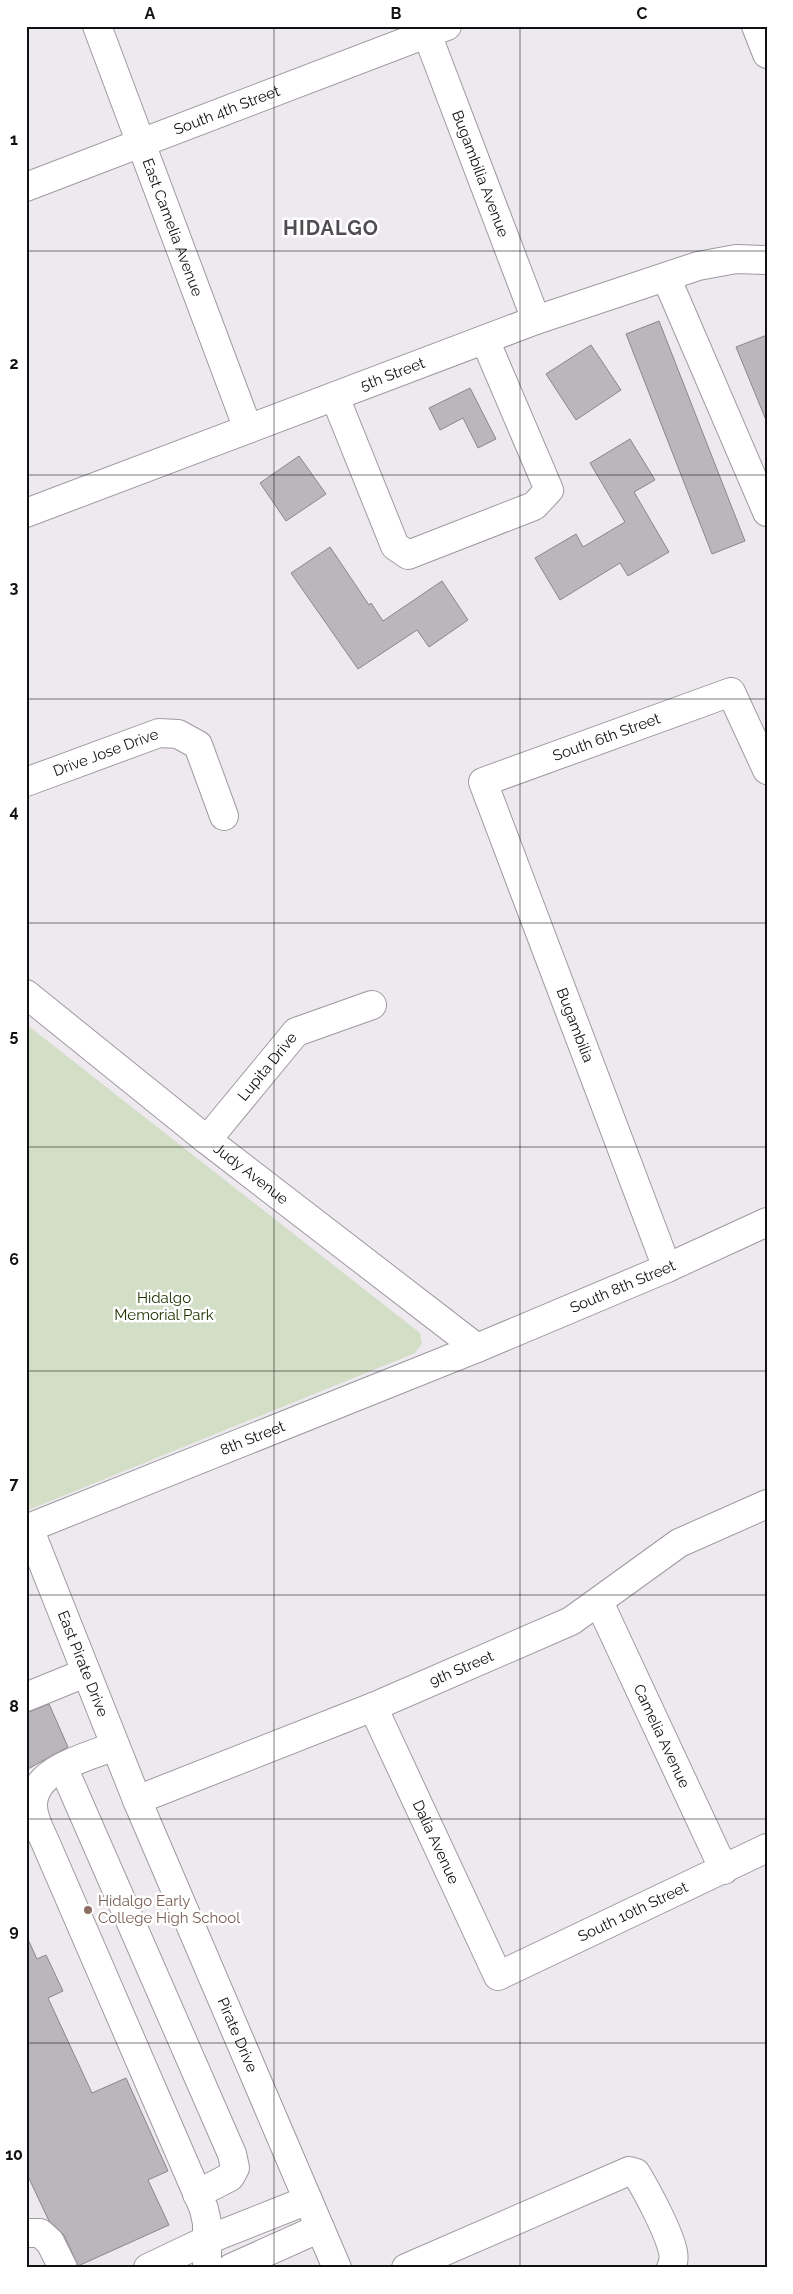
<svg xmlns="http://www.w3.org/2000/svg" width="793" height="2294" viewBox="0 0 793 2294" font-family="Raleway,sans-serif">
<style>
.green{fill:#d3dec7}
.building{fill:#bab6bc;stroke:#8a868c}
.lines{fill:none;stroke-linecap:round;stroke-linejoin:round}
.minor-casing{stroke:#9e9aa0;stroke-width:30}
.minor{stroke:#fff;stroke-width:28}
.grid{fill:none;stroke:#111012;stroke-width:1;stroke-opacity:0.55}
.education-dot{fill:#8d6e63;stroke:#fff;stroke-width:2}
.labels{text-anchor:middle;stroke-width:5;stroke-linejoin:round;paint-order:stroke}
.street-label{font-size:15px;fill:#111012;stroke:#fff}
.park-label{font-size:15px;fill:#213301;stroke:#fff}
.education-label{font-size:15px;fill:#785e54;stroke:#fff;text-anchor:start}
.district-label{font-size:20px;font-weight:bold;letter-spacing:1px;fill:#504d52;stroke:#fff}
.neatline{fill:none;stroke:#111012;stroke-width:2}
.grid-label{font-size:16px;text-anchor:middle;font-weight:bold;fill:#111012}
</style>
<rect width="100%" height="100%" fill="#ede9ef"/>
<path class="green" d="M26,1024L420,1333L422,1344L415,1353L26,1511Z"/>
<g class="building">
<path d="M659,321L745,541L712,554L626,334Z"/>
<path d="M767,335V420H766L736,347Z"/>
<path d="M591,345L621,390L576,420L546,374Z"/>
<path d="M470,388L496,439L478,448L463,418L440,430L429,408Z"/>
<path d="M630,439L655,480L634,492L669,552L628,576L620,563L560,600L535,558L576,534L583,547L625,522L590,463Z"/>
<path d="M299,456L326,494L286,521L260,483Z"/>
<path d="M330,547L369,605L371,603L383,621L442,581L468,620L429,647L417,630L358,669L291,573Z"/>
<path d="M49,1704L68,1747L26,1770V1713Z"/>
<path d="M26,1935L37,1959L46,1955L63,1991L48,1998L92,2093L126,2078L168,2171L148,2180L169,2225L78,2266L64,2235L49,2221L26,2172Z"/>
</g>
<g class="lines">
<g class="minor-casing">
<g id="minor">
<path id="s1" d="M97,26L248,429"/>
<path id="s2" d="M424,26L536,320"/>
<path d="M756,26L767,54"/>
<path id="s3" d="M26,187L447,26"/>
<path d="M666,277L767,512"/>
<path d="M335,397L395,546L408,555L534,506L549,490L485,340"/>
<path id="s4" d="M26,513L536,320L698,266L736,259L767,260"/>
<path id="s5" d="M26,782L159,733L178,734L198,745L224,816"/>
<path id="s6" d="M26,994L207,1140L477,1348"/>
<path id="s7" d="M207,1140L296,1032L372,1005"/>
<path id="s8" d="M667,1268L483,782L731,692L767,770"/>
<path id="s9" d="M29,1528L137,1800L337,2268"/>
<path id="s10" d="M26,1529L477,1348L667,1268L767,1222"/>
<path id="s11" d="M599,1602L724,1870"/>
<path d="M26,1697L85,1673"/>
<path id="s12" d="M373,1707L498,1976L767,1848"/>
<path d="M115,1746C88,1757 32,1769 33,1806C33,1819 42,1834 47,1846L204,2209L207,2223V2268"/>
<path d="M63,1767L232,2154L235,2168L230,2177L197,2194"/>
<path id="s13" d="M137,1800L373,1707L571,1621L679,1543L767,1504"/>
<path d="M26,2233H40L50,2242L63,2268"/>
<path d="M148,2268L207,2240L308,2200"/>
<path d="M231,2268L320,2228"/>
<path d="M406,2268L629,2171L636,2173C647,2191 669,2232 673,2252C674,2257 673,2264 671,2268"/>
</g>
</g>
<use href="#minor" class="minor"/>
</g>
<path class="grid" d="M274,26V2268M520,26V2268M26,251H767M26,475H767M26,699H767M26,923H767M26,1147H767M26,1371H767M26,1595H767M26,1819H767M26,2043H767"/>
<circle class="education-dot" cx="88" cy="1910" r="5"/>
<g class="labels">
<g class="street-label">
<text dy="5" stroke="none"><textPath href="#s3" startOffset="215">South 4th Street</textPath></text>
<text dy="5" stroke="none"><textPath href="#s2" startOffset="158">Bugambilia Avenue</textPath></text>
<text dy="5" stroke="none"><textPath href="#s1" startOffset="215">East Camelia Avenue</textPath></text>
<text dy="5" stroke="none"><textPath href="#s4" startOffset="392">5th Street</textPath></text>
<text dy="5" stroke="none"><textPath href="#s8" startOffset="651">South 6th Street</textPath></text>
<text dy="5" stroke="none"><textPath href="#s5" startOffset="85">Drive Jose Drive</textPath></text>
<text transform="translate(575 1025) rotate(69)" y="5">Bugambilia</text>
<text dy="5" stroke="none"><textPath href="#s7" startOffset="95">Lupita Drive</textPath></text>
<text dy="5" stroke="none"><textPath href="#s6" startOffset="288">Judy Avenue</textPath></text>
<text dy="5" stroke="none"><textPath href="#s10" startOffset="644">South 8th Street</textPath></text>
<text dy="5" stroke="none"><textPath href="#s10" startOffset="244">8th Street</textPath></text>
<text dy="5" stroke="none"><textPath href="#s9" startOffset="146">East Pirate Drive</textPath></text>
<text dy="5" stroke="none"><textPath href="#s13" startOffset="350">9th Street</textPath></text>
<text dy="5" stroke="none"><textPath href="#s11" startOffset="148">Camelia Avenue</textPath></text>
<text dy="5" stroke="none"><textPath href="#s12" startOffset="149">Dalia Avenue</textPath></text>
<text dy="5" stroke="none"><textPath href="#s12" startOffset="446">South 10th Street</textPath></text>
<text dy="5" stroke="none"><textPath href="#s9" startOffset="548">Pirate Drive</textPath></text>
</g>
<g class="park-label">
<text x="164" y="1303">Hidalgo<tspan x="164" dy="17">Memorial Park</tspan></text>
</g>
<g class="education-label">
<text x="98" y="1906">Hidalgo Early<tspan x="98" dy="17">College High School</tspan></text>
</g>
<g class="district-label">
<text x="331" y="235">HIDALGO</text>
</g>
</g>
<rect width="793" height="2294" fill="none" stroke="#ffffff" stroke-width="55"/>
<rect x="28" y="28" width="738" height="2238" class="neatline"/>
<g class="grid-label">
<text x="150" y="19">A</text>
<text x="396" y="19">B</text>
<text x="642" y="19">C</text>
<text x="14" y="145">1</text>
<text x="14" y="369">2</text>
<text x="14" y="593">3</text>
<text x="14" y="817">4</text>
<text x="14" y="1041">5</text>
<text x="14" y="1265">6</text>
<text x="14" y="1489">7</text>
<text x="14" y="1712">8</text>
<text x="14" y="1936">9</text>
<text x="14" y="2160">10</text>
</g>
</svg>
